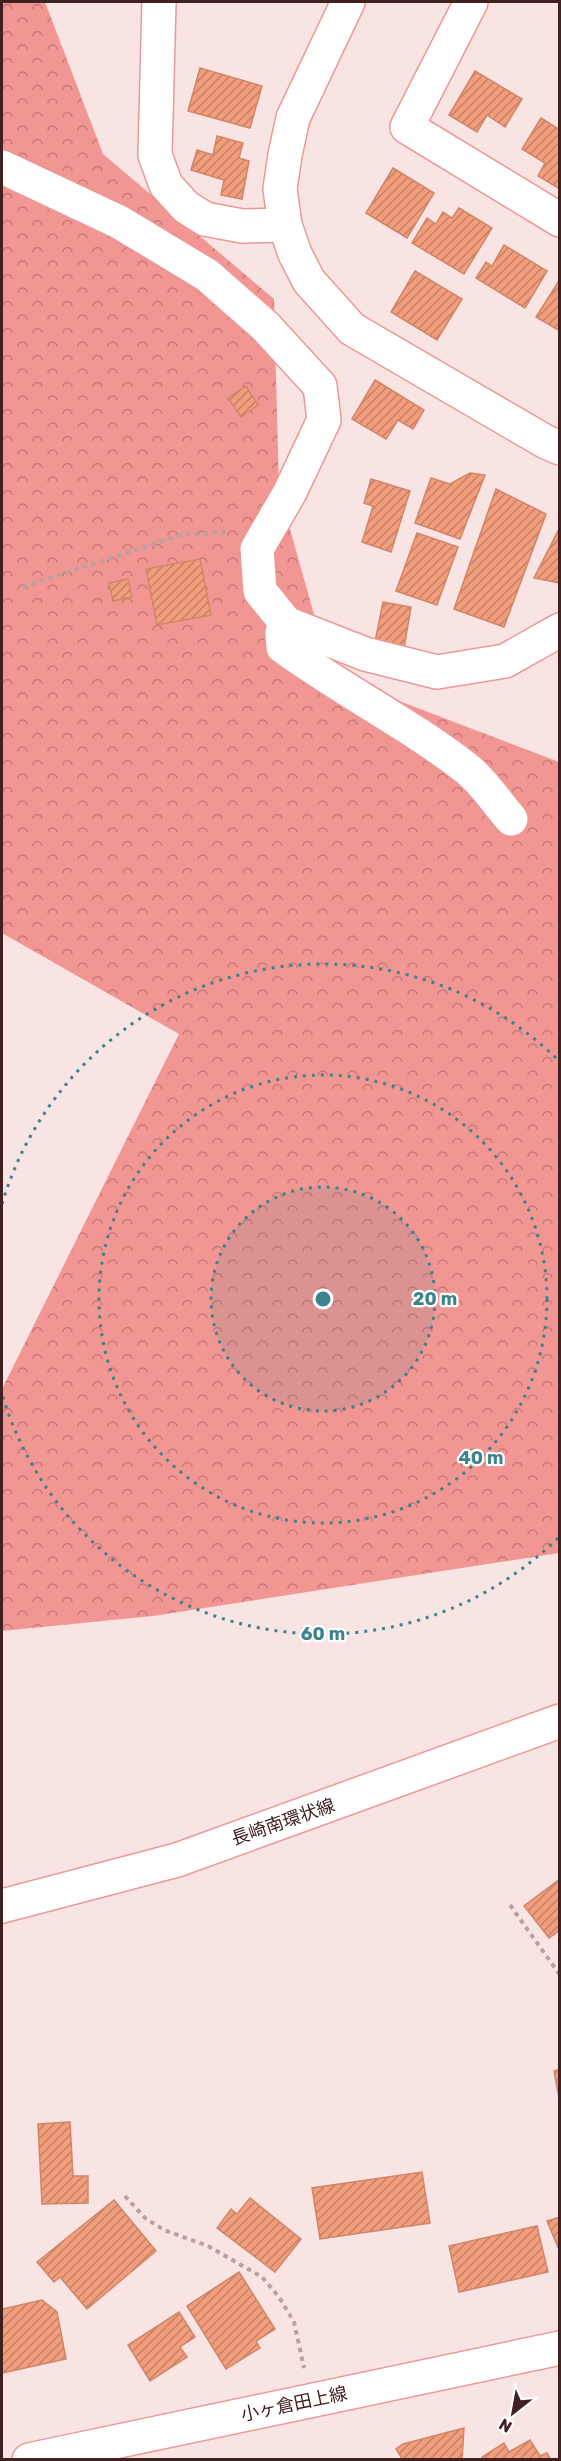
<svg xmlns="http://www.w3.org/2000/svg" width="561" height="2461" viewBox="0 0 561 2461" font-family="Rubik,'Noto Sans JP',sans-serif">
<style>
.forest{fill:url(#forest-crowns)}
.building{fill:url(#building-hatch);stroke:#d08669;stroke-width:1.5}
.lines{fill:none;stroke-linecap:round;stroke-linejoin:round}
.minor-casing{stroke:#ec9996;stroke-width:36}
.major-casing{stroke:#ec9996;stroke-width:36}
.highway-casing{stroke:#ec9996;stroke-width:36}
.path{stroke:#b9a1a0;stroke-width:4;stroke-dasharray:4.5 4.5;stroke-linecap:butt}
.minor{stroke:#fff;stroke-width:33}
.major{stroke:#fff;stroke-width:33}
.highway{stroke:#fff;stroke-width:33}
.ring{fill:none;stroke:#3c8489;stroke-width:3;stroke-dasharray:3 6}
.labels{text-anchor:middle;stroke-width:4.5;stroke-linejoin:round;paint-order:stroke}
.street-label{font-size:18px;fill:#412020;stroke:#fff}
.centre{fill:#3c8489;stroke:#fff;stroke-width:3}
.ring-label{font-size:18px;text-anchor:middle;font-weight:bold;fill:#3c8489;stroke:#fff;stroke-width:4.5;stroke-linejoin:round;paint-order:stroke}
</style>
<defs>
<pattern id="forest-crowns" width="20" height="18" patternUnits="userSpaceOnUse" patternTransform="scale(1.5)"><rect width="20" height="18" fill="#f29693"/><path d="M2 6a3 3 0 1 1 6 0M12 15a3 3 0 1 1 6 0" fill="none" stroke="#c67a78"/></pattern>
<pattern id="building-hatch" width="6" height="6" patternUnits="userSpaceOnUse" patternTransform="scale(1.5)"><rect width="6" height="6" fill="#f29e7d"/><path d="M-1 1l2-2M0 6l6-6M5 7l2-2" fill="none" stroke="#c68066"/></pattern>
</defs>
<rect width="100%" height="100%" fill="#f7e4e3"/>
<path class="forest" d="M2,2H45L103,154L274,299L279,490L331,675L559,762V1553L153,1616L2,1631V1389L179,1034L2,933Z"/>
<g class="building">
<path d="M200,68L262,86L250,128L188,111Z"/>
<path d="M475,71L522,99L505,127L487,115L477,132L449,115Z"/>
<path d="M541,118L560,130V189L538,176L545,163L522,149Z"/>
<path d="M217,136L243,143L239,158L249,161L242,199L221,195L224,180L191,170L197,150L213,155Z"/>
<path d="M393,168L434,193L407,238L366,213Z"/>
<path d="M459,208L492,228L464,274L412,243L427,218L436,224L443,212L452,218Z"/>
<path d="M504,245L547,271L525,308L476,278L486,262L492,266Z"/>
<path d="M415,271L462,299L437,340L391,312Z"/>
<path d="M560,279V331L536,317Z"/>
<path d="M375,380L424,410L413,429L398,420L386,439L352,419Z"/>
<path d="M246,386L258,405L241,417L228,398Z"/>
<path d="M470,473L485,475L460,539L415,523L431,478L450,484Z"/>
<path d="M371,479L410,491L391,552L362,542L373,506L364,503Z"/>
<path d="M496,489L546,514L504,627L454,609Z"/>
<path d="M558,531L560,583L534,578Z"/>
<path d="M417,533L458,547L437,605L396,591Z"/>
<path d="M200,559L211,615L157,625L146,569Z"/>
<path d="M128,579L132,597L113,601L109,583Z"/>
<path d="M383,602L411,607L404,648L375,642Z"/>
<path d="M560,1879V1930L549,1938L524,1906Z"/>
<path d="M560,2069V2103L554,2071Z"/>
<path d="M70,2122L73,2176H88V2203L42,2204L38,2124Z"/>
<path d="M422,2172L430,2223L320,2239L312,2188Z"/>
<path d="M250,2198L301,2239L275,2272L217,2228L231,2209L237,2214Z"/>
<path d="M114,2200L156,2251L87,2309L60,2277L54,2282L37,2262Z"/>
<path d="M560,2217V2252L547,2221Z"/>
<path d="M537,2226L548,2272L459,2292L449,2246Z"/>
<path d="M239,2272L275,2329L256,2341L260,2348L226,2369L187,2306Z"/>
<path d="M42,2300L57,2312L66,2359L2,2373V2309Z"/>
<path d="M179,2312L195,2337L180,2347L187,2357L150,2381L128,2345Z"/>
<path d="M464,2428L462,2460H403L396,2449L403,2444Z"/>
<path d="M530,2440L540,2456L547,2453L551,2460H483L482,2457L504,2443L509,2452Z"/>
</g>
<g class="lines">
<g class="minor-casing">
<g id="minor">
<path d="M159,2L155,155L166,185L186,207L205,219L242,226L285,225"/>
<path d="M348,2L293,118L285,155L280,189L285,225L295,254L309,281L352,329L546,442L560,448"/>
<path d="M471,2L407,127L560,220"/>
<path d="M2,167L119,222L207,275L265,326L320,386L324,420L290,492L257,549L260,591L286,623L365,654L437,672L505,661L560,630"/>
<path d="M286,623L282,633L283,647C342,690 408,723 466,768C483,781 497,803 511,819"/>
</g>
</g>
<g class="major-casing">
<path id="major" d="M29,2460L560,2348"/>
</g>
<g class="highway-casing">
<path id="highway" d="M2,1906L177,1860L560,1721"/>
</g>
<g class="path">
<path d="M23,587L181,535L225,532"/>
<path d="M510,1905L560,1975"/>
<path d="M125,2196L145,2218L164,2230L208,2246L262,2277L279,2297L294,2322L304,2368"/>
</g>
<use href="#minor" class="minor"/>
<use href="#major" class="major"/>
<use href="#highway" class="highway"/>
</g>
<circle cx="323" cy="1299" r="112" fill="#3c8489" fill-opacity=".12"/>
<g class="ring">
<circle cx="323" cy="1299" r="112"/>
<circle cx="323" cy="1299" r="224"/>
<path d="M558 1538A335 335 0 0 1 2 1394M2 1204A335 335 0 0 1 558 1060"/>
</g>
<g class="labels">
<g class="street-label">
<text transform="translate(283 1822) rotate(-19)" y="6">長崎南環状線</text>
<text transform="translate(294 2404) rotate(-12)" y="6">小ヶ倉田上線</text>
</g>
</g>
<circle cx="323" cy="1299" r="9" class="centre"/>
<g class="ring-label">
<text x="435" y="1305">20 m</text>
<text x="481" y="1464">40 m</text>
<text x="323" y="1640">60 m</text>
</g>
<rect width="561" height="2461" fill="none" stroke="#412020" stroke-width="6"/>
<g transform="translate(513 2413) rotate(211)" stroke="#ffffff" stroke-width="4.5" paint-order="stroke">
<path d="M0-4.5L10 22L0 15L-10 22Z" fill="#412020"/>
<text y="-9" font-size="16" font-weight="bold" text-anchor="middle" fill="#412020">N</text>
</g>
</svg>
